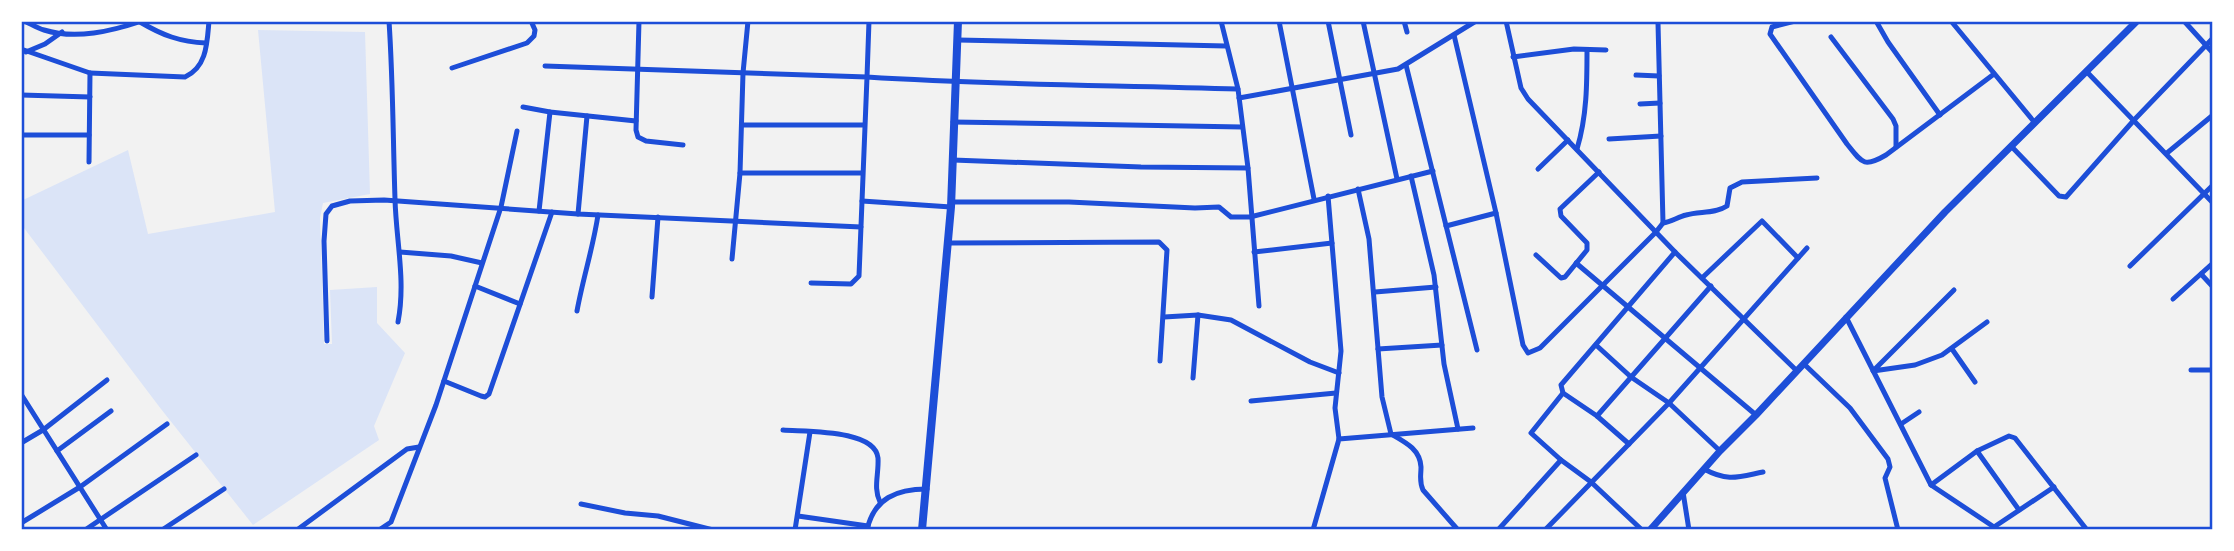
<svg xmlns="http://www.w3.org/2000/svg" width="2234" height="551" viewBox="0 0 2234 551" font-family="'Golos Text',sans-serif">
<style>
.green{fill:#dbe4f7}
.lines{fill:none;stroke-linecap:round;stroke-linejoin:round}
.minor{stroke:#1d4ed8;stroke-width:5}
.secondary{stroke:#1d4ed8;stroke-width:7}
.primary{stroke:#1d4ed8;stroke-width:8}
.neatline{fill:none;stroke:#1d4ed8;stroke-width:2.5}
</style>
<rect width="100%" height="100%" fill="#f2f2f2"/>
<path class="green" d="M258,30L365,32L370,194L323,203L320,218L324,344H332L330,290L377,287V323L405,353L374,426L379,440L253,525L161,409L21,224V201L128,150L148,234L275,212Z"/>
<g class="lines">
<g class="minor">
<path d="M24,21C31,24 37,28 44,30C76,40 112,31 142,21"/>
<path d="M389,21C393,80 393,139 395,199C396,240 406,281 398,322"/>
<path d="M639,21L636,130L638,137L646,141L683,145"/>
<path d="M869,21L867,77C990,85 1114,85 1238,89"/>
<path d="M1221,21L1238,89L1248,168L1259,306"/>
<path d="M1279,21L1314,199"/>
<path d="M1328,21L1351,135"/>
<path d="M1363,21L1397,179"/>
<path d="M1404,21L1407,32"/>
<path d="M1506,21L1521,88L1528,99L1675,252L1797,371"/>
<path d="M1795,21L1772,27L1770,34L1847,144C1862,163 1864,168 1886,155L1994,74"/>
<path d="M1876,21L1888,42L1940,115"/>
<path d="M1951,21L2035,123"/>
<path d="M2184,21L2213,53"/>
<path d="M140,22C162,35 180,42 206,43"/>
<path d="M1454,35L1496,213L1523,345L1528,353L1540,348L1656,232L1663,223L1658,23"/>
<path d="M1831,37L1893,119L1896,126V147"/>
<path d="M958,40L1226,46"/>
<path d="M21,49L90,73L185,77C207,67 207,43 209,21"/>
<path d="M26,52L45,44L62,32"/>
<path d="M1513,57L1574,49L1606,50"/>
<path d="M1406,65L1477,350"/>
<path d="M545,66L867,77L859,276L851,284L811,283"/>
<path d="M452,68L527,43L534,36L535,30L531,21"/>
<path d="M2086,71L2213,203"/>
<path d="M1636,75L1659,76"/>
<path d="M21,95L90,97"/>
<path d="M1239,98L1398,69L1476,21"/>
<path d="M1640,104L1660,103"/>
<path d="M523,107L550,112L636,121"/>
<path d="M953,122L1242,127"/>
<path d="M742,125H864"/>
<path d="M21,135H89"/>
<path d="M1609,139L1661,136"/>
<path d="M2011,146L2059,196L2066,197L2135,119L2213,38"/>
<path d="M1577,149C1587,116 1587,83 1587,50"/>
<path d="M2167,153L2213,115"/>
<path d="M953,160L1141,167L1248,168"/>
<path d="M89,162L90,73"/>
<path d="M1538,169L1568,140"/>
<path d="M740,173H862"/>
<path d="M1411,176L1434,275L1444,364L1458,429"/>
<path d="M1358,189L1369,239L1382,397L1391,434C1405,442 1420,449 1421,467C1421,476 1419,481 1423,490L1458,530"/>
<path d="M1328,196L1341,351L1335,408L1339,439"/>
<path d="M862,201L951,207"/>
<path d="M951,202H1069L1195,208L1219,207L1231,217H1250L1433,171"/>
<path d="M539,211L550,112"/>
<path d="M578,214L587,116"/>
<path d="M1663,223C1671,222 1678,217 1686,215C1699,211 1715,214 1727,206L1730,188L1742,182L1817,178"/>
<path d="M1446,226L1496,213"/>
<path d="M947,243L1159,242L1167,250L1160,361"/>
<path d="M400,252L451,256L482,263"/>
<path d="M1254,252L1332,243"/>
<path d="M1536,255L1561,278L1565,277L1587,250V243L1561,216L1560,209L1599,172"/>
<path d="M732,259L740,173L743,73L748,21"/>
<path d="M1576,263L1756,415"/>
<path d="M2130,266L2213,185"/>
<path d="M2201,274L2213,287"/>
<path d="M1702,278L1762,221L1798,258"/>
<path d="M475,286L520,304"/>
<path d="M1954,290L1873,371L1915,365L1942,355L1987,322"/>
<path d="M1375,292L1436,287"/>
<path d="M652,297L658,217"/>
<path d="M2173,299L2213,263"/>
<path d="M577,311C583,278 593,248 598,215"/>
<path d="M1164,317L1198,315L1231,320L1310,362L1339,373"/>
<path d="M1846,317L1931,485L1994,527L2054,487"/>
<path d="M327,341L324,241L326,214L332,206L350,201L384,200L578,214L861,227"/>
<path d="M1596,345L1631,377L1669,403L1720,451"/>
<path d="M1378,349L1442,345"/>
<path d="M1952,349L1975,382"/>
<path d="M1804,364L1850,408L1888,459L1890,467L1885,478L1898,530"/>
<path d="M2191,370H2213"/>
<path d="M1193,378L1198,315"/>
<path d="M444,381L481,396L485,397L489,394L552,212"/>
<path d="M1563,393L1531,433L1561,460L1591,482L1642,530"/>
<path d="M21,394L107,530"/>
<path d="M1251,401L1336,393"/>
<path d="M1597,416L1711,286"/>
<path d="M1901,424L1919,412"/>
<path d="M783,430C805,432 875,429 878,458C879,474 873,488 880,502"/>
<path d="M21,443L43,430L107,380"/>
<path d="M1629,444L1597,416L1563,393L1561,385L1675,252"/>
<path d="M57,451L111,411"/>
<path d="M1977,451L2019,510"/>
<path d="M1704,469C1728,482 1738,477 1763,472"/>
<path d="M1931,485L1977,451L2009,436L2015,438L2087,530"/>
<path d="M1683,492L1689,530"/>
<path d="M581,504L625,513L658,516L713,530"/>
<path d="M798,516L868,526"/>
<path d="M21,523L80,487L167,424"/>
<path d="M85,530L196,455"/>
<path d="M162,530L224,489"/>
<path d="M297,530L407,449L419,447"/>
<path d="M379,530L391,522L436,405L501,207L517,131"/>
<path d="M795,530L810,432"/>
<path d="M867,530C874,498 897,489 927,489"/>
<path d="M1313,530L1339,439L1473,428"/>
<path d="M1498,530L1561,460"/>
<path d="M1545,530L1669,403L1807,248"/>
</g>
<path class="secondary" d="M1650,530L1720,451L1756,415L1945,212L2137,21"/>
<path class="primary" d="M922,530L951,207L958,21"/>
</g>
<rect width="2234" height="551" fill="none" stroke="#ffffff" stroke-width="46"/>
<rect x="23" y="23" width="2188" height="505" class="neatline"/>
</svg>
